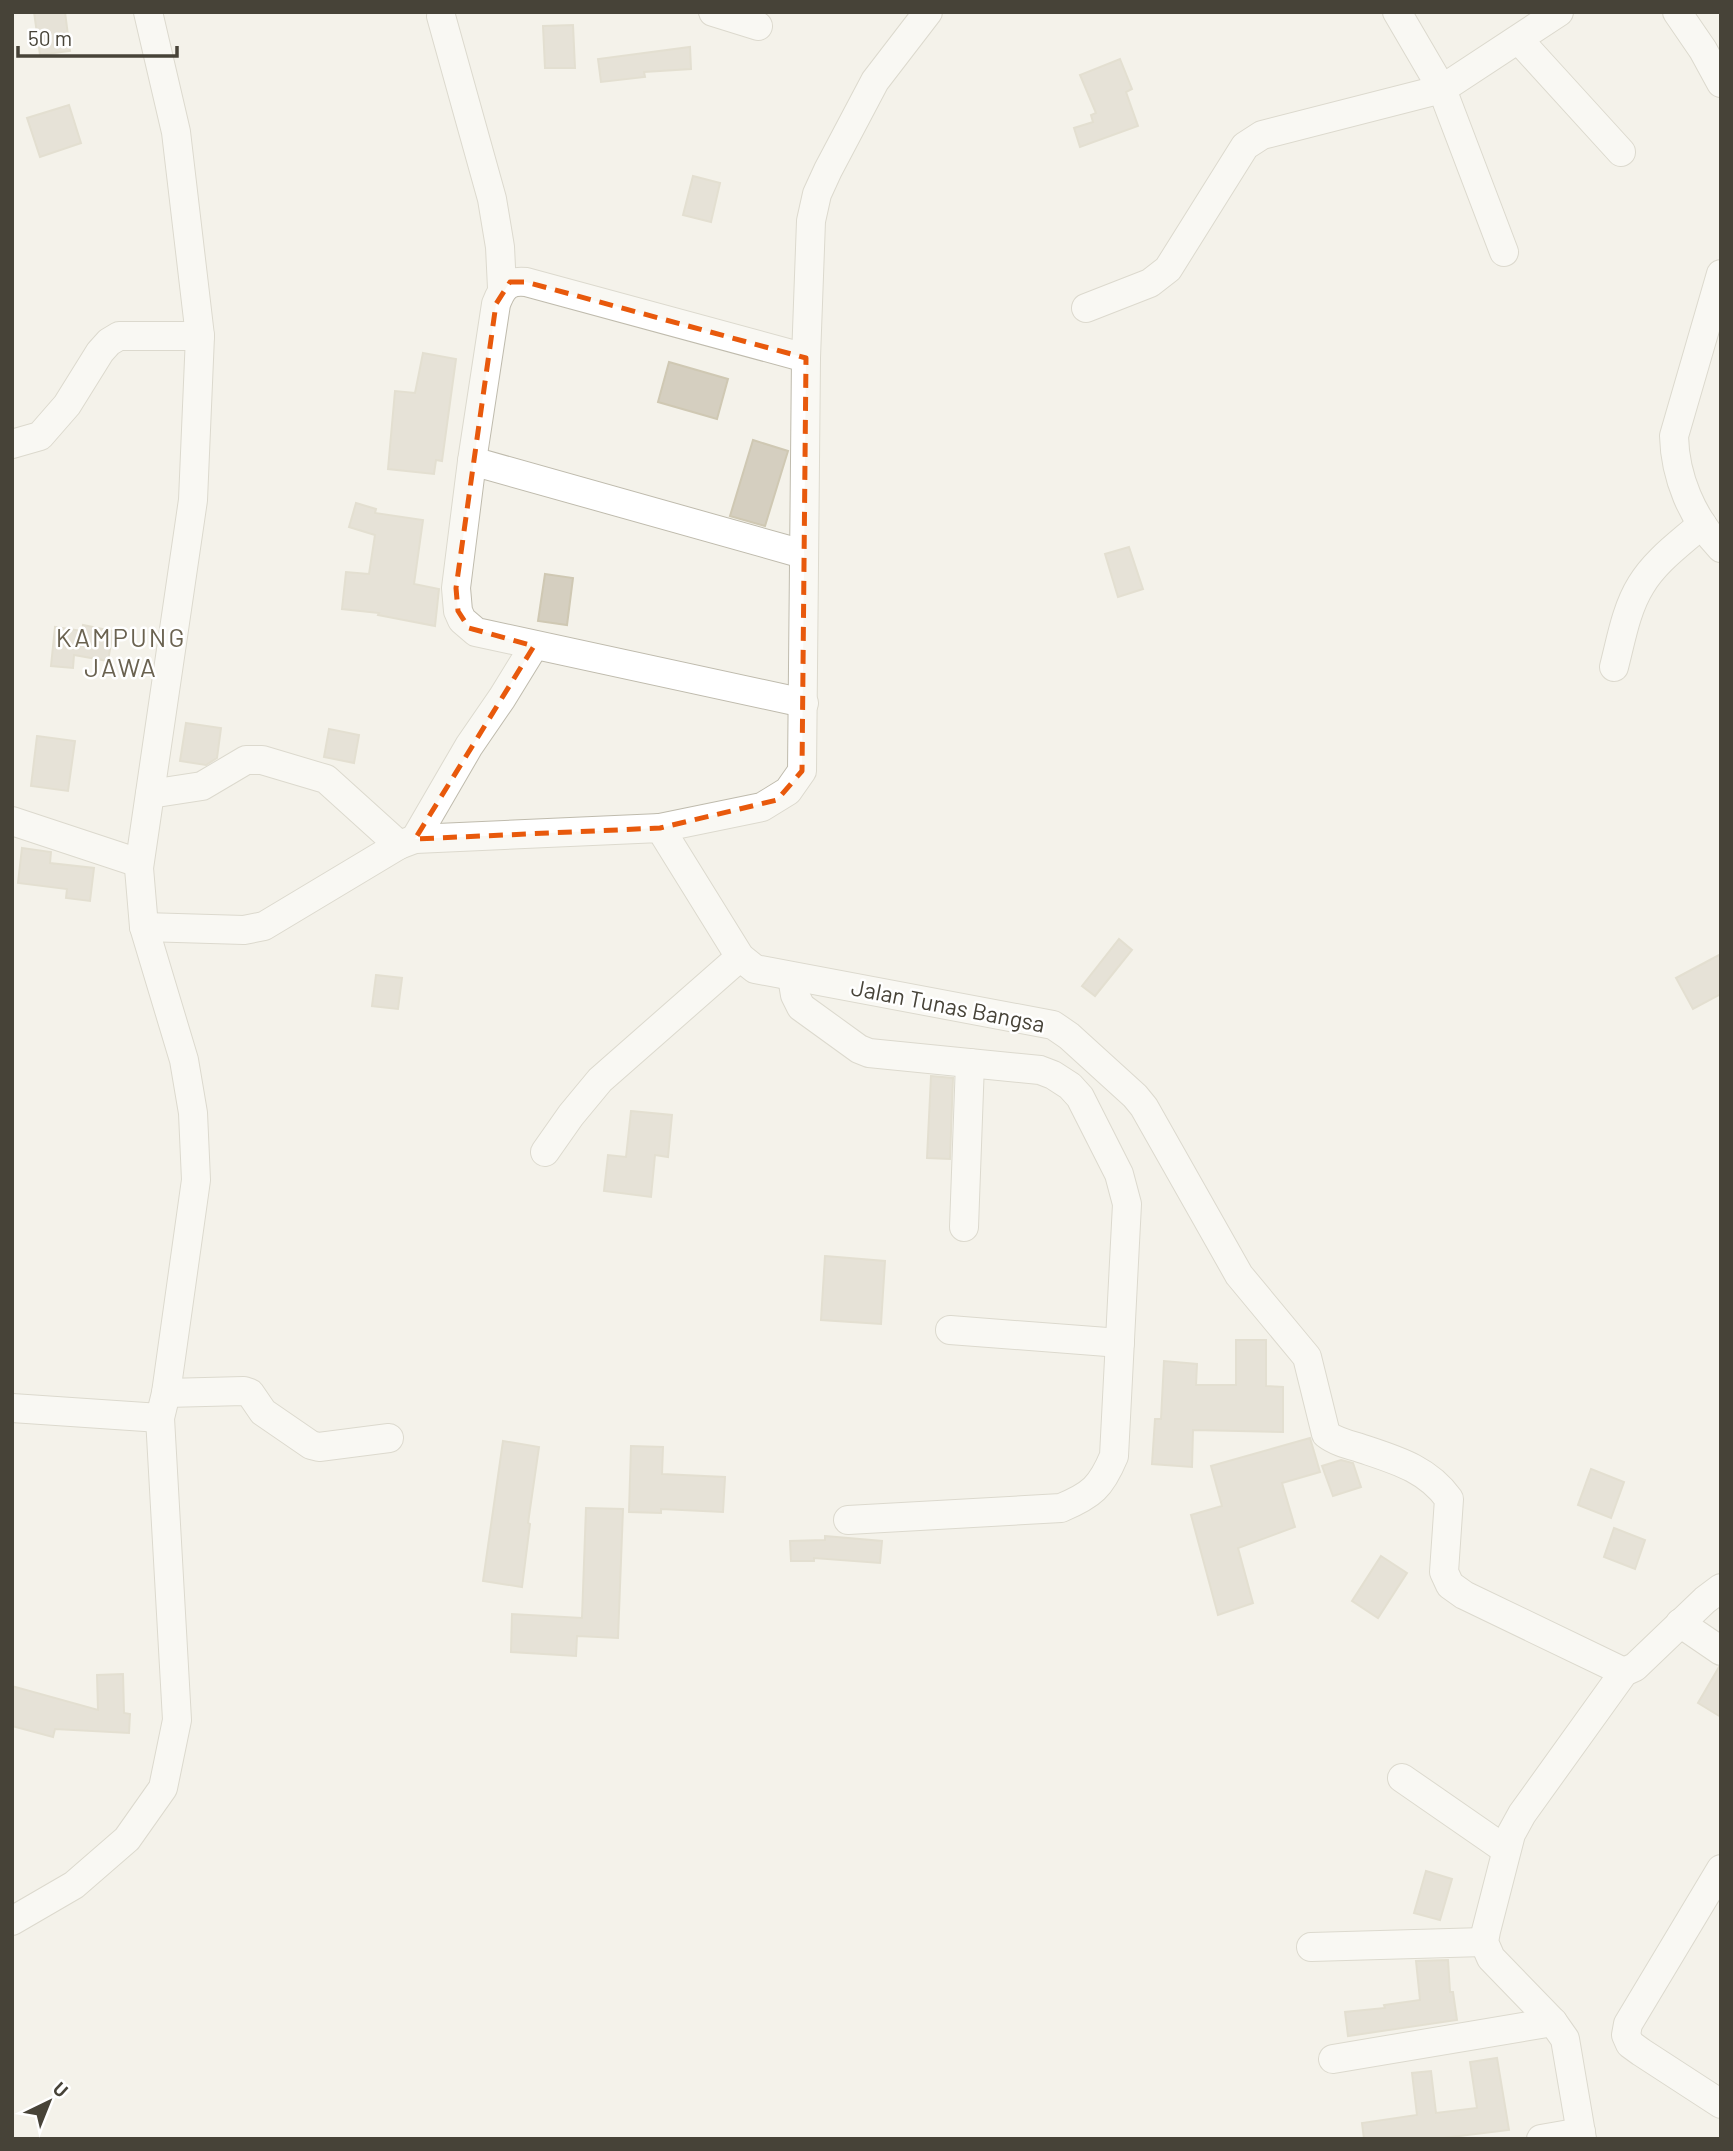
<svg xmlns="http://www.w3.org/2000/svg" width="1733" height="2151" viewBox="0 0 1733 2151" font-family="Barlow,sans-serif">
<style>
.building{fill:#d5cfc0;stroke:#cfc8b3;stroke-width:2}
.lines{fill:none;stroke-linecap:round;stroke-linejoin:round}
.minor-casing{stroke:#bfbbad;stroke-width:30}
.minor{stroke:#fff;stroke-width:28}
.marked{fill:none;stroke:#e8590c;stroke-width:5;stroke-dasharray:14 9;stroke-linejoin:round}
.labels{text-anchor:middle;stroke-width:5;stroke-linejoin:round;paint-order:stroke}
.street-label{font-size:23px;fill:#474338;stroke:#fff}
.quarter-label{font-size:26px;letter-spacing:2px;fill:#6a6250;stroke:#fff}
</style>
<rect width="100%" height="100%" fill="#f4f2ea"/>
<g class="building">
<path d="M34,12H65L70,51L40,55Z"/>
<path d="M573,25L575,68H545L543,26Z"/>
<path d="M690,47L691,69L644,72L645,77L601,82L598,59Z"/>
<path d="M1120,59L1132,89L1126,92L1138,126L1080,147L1074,128L1093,122L1091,115L1096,113L1080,75Z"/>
<path d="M69,105L81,143L40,157L27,118Z"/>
<path d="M693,176L720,183L711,222L683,215Z"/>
<path d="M423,353L456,359L442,461L436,460L434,474L388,469L395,391L415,393Z"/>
<path d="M669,362L728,379L717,419L658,402Z"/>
<path d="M753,440L788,451L765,526L730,516Z"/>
<path d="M356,503L376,509L375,513L423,520L414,584L439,589L435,626L378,615L379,613L342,609L346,572L369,574L375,535L349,527Z"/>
<path d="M1129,547L1143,589L1118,597L1105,554Z"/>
<path d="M545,574L573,578L567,625L538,621Z"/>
<path d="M83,625L113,631L108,661L74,655L73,668L51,666L55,627L82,631Z"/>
<path d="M186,723L221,728L217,758L206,765L180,761Z"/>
<path d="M329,729L359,735L354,763L324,757Z"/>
<path d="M37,736L75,741L68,791L31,786Z"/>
<path d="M22,848L51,852L50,863L94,868L90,901L66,898L67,889L18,883Z"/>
<path d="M1119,939L1132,950L1095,996L1082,986Z"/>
<path d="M1721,954V994L1693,1009L1676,978Z"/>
<path d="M376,975L402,978L398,1009L372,1006Z"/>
<path d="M931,1076L953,1078L950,1159L927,1158Z"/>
<path d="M631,1111L672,1115L668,1157L655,1155L651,1197L604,1191L608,1155L626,1157Z"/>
<path d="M825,1256L885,1261L881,1324L821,1320Z"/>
<path d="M1236,1340H1266V1386L1283,1387V1432L1193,1430L1192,1467L1152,1464L1155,1419H1161L1164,1361L1197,1364L1196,1385H1236Z"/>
<path d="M1310,1438L1320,1472L1282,1483L1295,1527L1238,1548L1253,1603L1218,1615L1191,1515L1222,1506L1211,1466Z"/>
<path d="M503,1441L539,1447L528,1523L530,1524L522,1587L483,1581Z"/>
<path d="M631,1446L663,1447L662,1474L725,1477L723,1512L661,1509V1513L629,1512Z"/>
<path d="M1341,1460L1353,1463L1361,1487L1333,1496L1322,1466Z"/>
<path d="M1591,1469L1624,1482L1611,1518L1578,1505Z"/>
<path d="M586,1508L623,1509L618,1638L577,1636L576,1656L511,1652L512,1614L582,1618Z"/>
<path d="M1614,1528L1645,1540L1635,1569L1604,1557Z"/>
<path d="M825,1536L882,1541L880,1563L814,1558V1561H791L790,1541L825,1540Z"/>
<path d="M1381,1556L1407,1573L1378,1618L1352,1601Z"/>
<path d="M1719,1667H1721V1717L1698,1703Z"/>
<path d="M123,1674L124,1713L130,1714L129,1733L55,1729L53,1737L12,1726V1686L98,1710L97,1675Z"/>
<path d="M1426,1871L1452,1879L1440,1920L1414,1913Z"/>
<path d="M1448,1960L1450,1992H1453L1457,2020L1348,2036L1345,2012L1385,2008L1384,2005L1420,2000L1416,1961Z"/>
<path d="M1497,2058L1509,2130L1435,2139H1364L1362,2123L1417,2115L1412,2073L1431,2071L1436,2113L1477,2108L1470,2062Z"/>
</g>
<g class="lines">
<g class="minor-casing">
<g id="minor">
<path d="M713,12L758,26"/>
<path d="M1397,12L1442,89L1504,252"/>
<path d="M1677,12L1703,50L1721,83"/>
<path d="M441,16L492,199L500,247L502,288"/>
<path d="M1519,40L1621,152"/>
<path d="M1721,274L1674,436C1675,477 1692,518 1721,548"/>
<path d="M1086,308L1150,283L1168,269L1245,146L1262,135L1442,89L1559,12"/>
<path d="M12,444L40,436L67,405L100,352L109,342L119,336H200"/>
<path d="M472,461L803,554"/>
<path d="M1614,667C1621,640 1626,609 1641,585C1656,560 1681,543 1702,524"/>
<path d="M804,703L476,632L462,620L458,611L456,588L472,461L496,304C502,288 508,280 526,282L806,358"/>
<path d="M150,794L202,786L246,760H262L326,779L399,845"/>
<path d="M12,821L139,863"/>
<path d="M660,828L762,807L788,791L802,771L806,358L811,221L817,194L828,170L875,81L928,12"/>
<path d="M415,839L469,746L502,698L534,646"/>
<path d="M144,927L244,930L264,926L399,845L415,839L660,828L740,957L755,969L1053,1025L1069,1036L1135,1096L1144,1107L1239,1275L1307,1357L1326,1434C1335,1441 1346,1444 1357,1447C1392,1459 1426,1467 1449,1499L1444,1572L1450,1585L1464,1595L1624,1672"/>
<path d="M792,977L795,995L801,1007L859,1049L869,1053L1040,1070L1053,1075L1070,1086L1080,1097L1119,1174L1127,1204L1114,1456C1101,1487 1092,1495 1061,1508L848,1520"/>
<path d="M545,1152L571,1115L600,1080L740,957"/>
<path d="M964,1227L970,1063"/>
<path d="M950,1330L1120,1343"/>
<path d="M166,1393L244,1391L250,1393L263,1412L311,1445L319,1447L389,1438"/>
<path d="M12,1408L160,1418"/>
<path d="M1680,1623L1721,1651"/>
<path d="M1402,1778L1506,1850"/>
<path d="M1721,1869L1628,2024L1626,2035L1630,2044L1641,2052L1721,2104"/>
<path d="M12,1921L74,1885L127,1839L163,1788L177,1720L160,1418L166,1393L196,1180L193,1113L184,1060L144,927L139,868L193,500L200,336L176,132L148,12"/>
<path d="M1311,1947L1484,1942"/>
<path d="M1333,2059L1553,2022"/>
<path d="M1541,2139L1581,2132"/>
<path d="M1582,2139L1565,2039L1553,2022L1491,1958L1484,1942L1486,1931L1511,1834L1522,1814L1624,1672L1635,1667L1705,1600L1721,1588"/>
</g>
</g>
<use href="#minor" class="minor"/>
</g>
<path d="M0 0H1733V2151H0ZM510,282H526L806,358L802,771L777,800L660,828L415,839L534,646L469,628L458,611L456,588L496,304Z" fill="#f4f2ea" fill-opacity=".55" fill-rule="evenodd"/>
<path class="marked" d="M510,282H526L806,358L802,771L777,800L660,828L415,839L534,646L469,628L458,611L456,588L496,304Z"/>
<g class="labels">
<g class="street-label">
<text transform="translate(948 1006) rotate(11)" y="8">Jalan Tunas Bangsa</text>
</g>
<g class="quarter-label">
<text x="121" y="647">KAMPUNG<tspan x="121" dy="30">JAWA</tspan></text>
</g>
</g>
<rect width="1733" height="2151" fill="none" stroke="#474338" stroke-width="28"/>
<g transform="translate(49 2102) rotate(43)" stroke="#ffffff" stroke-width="5" paint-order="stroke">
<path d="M0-5L12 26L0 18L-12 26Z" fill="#474338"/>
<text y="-10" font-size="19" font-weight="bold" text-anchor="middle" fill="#474338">U</text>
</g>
<path d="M18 46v10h159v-10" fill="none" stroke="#474338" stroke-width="3.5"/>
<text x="28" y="46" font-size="21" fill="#474338" stroke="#ffffff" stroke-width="5" paint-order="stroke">50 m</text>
</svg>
